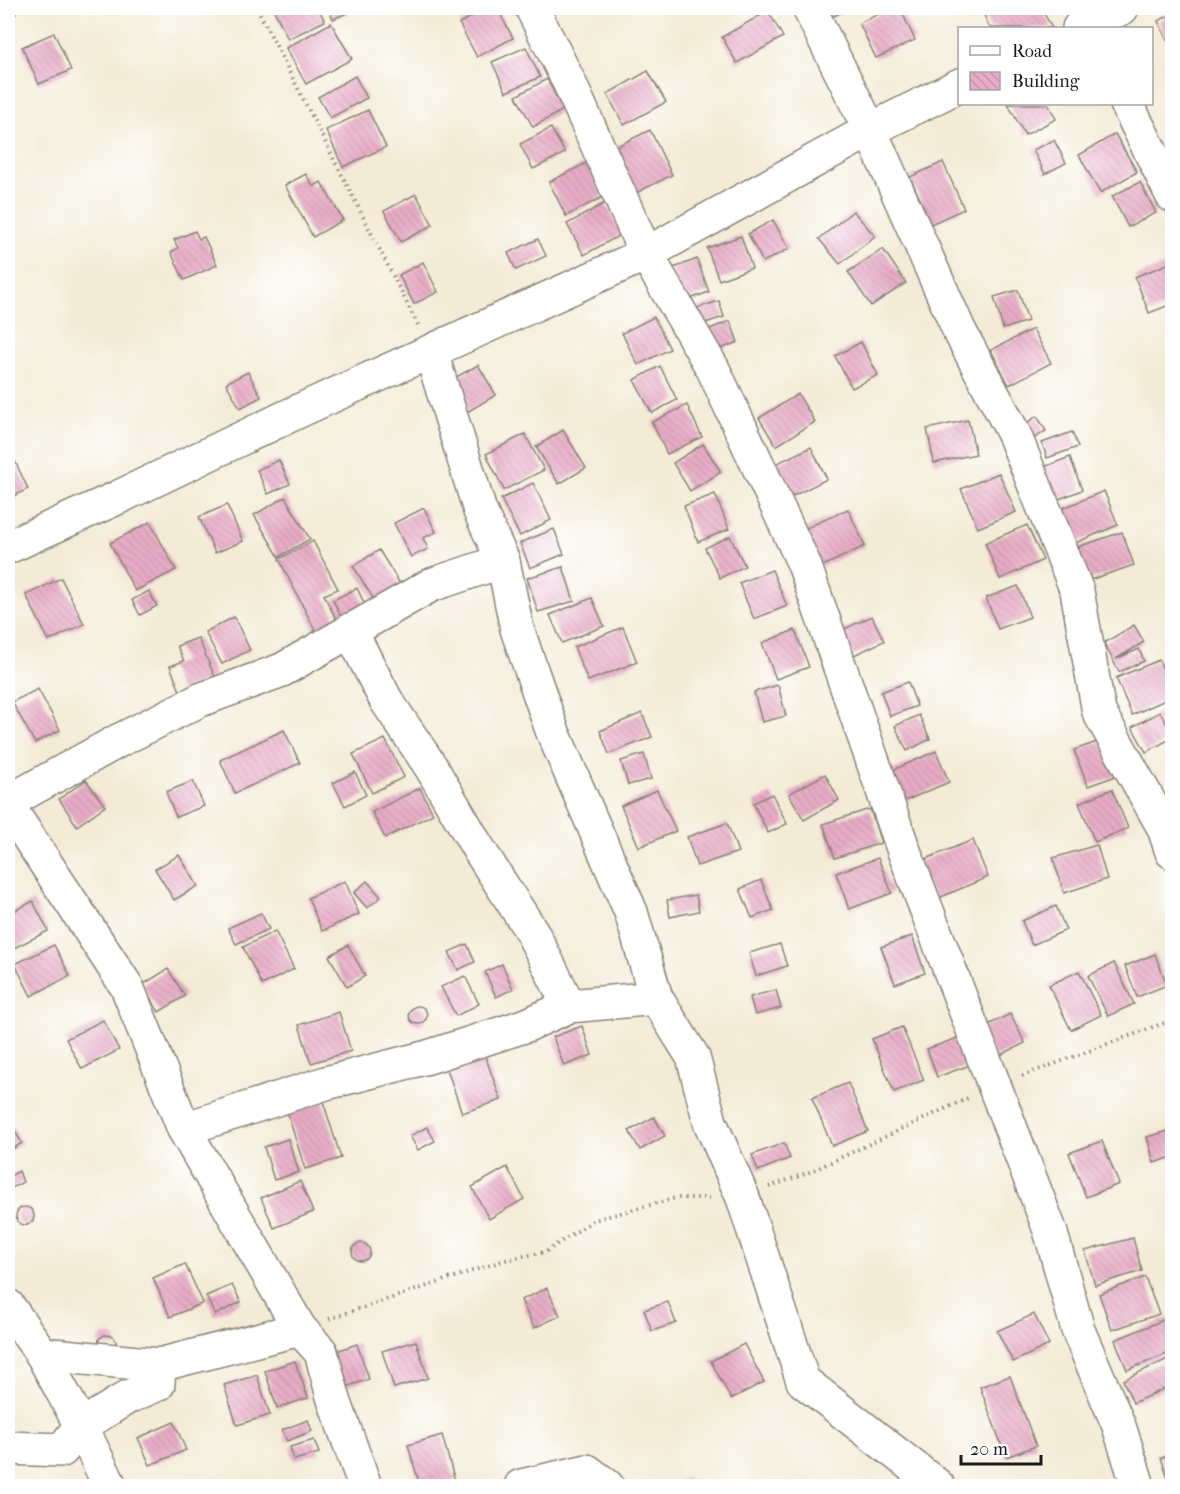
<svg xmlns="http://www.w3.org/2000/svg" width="1180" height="1494" viewBox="0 0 1180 1494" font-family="'IM FELL French Canon',serif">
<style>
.building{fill:url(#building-back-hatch)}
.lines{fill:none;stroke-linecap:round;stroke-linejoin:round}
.minor-casing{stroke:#888478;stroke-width:36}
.path{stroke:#888478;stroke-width:4;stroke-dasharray:1.5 4.5;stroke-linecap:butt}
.minor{stroke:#fff;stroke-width:33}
</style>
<defs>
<pattern id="building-back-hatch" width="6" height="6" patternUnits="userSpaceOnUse" patternTransform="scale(1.5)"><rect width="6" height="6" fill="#e8acc6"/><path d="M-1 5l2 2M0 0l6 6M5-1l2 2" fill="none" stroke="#c693aa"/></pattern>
</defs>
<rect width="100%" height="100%" fill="#fff"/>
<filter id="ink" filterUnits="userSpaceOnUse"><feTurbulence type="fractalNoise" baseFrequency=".0167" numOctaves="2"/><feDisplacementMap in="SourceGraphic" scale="12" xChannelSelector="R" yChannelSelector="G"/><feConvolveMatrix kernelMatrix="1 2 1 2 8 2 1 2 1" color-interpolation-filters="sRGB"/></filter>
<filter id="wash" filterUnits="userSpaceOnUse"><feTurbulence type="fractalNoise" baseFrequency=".008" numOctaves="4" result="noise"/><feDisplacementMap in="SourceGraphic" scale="24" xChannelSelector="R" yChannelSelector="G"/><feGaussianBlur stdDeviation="1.35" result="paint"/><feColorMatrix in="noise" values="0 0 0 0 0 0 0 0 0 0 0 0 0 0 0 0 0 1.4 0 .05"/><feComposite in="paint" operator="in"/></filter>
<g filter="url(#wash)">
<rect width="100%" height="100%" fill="#f3ebd5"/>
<g id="blocks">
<g class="building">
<path d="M8,8H12L16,14L8,19Z"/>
<path d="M273,8H318L325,21L288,39Z"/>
<path d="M328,8H359L333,19Z"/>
<path d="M489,8H497L513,38L477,57L459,23Z"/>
<path d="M812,8H850L820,23Z"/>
<path d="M892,8H900L915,40L876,58L859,23Z"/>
<path d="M998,8H1041L1052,28H990L984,15Z"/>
<path d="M768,11L783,37L737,63L722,37Z"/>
<path d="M1172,14V50L1158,21Z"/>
<path d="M331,23L352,59L306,84L286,48Z"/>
<path d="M54,33L71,70L39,84L22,47Z"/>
<path d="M526,47L540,77L506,92L492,62Z"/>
<path d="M648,71L666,102L624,125L607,94Z"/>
<path d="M355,76L367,98L330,118L318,97Z"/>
<path d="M547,79L563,110L533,127L516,96Z"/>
<path d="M1008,104H1048L1056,119L1025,135Z"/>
<path d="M368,110L386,147L343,167L326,130Z"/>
<path d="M551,128L565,153L533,169L520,144Z"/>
<path d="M650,130L672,175L636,193L613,148Z"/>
<path d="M1115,134L1137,172L1100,193L1079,155Z"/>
<path d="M1054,140L1066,163L1045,174L1033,150Z"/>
<path d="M943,162L964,209L931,224L910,177Z"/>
<path d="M586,163L603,197L566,216L549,182Z"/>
<path d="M306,174L313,187L321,182L343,220L313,237L285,185Z"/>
<path d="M1140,182L1156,213L1128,227L1112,196Z"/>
<path d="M416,194L433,225L401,242L384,211Z"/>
<path d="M605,203L622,234L584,255L567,224Z"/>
<path d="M853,211L875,236L840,264L819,239Z"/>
<path d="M773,220L789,249L763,262L748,234Z"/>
<path d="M195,231L199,239L204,237L217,265L184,280L171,252L178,248L174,240Z"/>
<path d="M741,236L752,268L719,280L707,248Z"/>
<path d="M538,239L546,256L516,270L508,253Z"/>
<path d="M883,249L906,283L871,306L848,272Z"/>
<path d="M697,259L709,292L684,301L671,269Z"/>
<path d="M423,262L438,292L414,304L399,275Z"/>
<path d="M1170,263L1172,270V304L1149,313L1135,277Z"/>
<path d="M1018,290L1028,321L1003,329L994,297Z"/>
<path d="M719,301L724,317L702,324L697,308Z"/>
<path d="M654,317L670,349L638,365L622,333Z"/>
<path d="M730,321L738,342L710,353L702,332Z"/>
<path d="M1033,329L1051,363L1009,385L991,350Z"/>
<path d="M861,342L878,375L852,388L835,356Z"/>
<path d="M478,365L496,395L467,412L449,381Z"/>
<path d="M660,366L677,400L652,413L634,380Z"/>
<path d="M248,372L261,397L240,408L226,383Z"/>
<path d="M798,394L815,422L776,446L759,418Z"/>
<path d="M687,405L702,437L667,454L652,422Z"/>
<path d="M1037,416L1046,431L1033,439L1024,425Z"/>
<path d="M968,420L976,454L934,463L927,429Z"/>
<path d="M563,430L586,468L559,484L536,447Z"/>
<path d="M1072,432L1078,447L1047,458L1042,443Z"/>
<path d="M525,434L544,470L504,490L486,454Z"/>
<path d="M703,444L721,472L690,491L673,463Z"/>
<path d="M8,446L28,489L8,499Z"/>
<path d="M811,447L827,479L785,500L769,467Z"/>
<path d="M1070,457L1082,490L1049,503L1036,470Z"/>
<path d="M279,460L290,484L268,494L257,470Z"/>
<path d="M999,473L1016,512L978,528L961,489Z"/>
<path d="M533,483L551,520L520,536L501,499Z"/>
<path d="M1104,491L1118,525L1068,546L1054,512Z"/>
<path d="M715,494L729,529L698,542L684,506Z"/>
<path d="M285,497L310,539L279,557L254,515Z"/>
<path d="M227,505L243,541L215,553L199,517Z"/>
<path d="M424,508L436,532L423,538L428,549L411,557L394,523Z"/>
<path d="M848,509L865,546L821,567L804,529Z"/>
<path d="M150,522L176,570L135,591L110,543Z"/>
<path d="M1027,525L1043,560L1000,579L985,543Z"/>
<path d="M554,529L564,554L530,568L520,543Z"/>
<path d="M1122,532L1134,565L1081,583L1069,550Z"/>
<path d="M730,536L745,566L720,578L705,548Z"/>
<path d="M313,541L338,589L324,595L337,621L316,632L279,559Z"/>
<path d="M379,550L402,587L376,603L353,566Z"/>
<path d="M563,567L574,601L538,612L527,578Z"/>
<path d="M772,570L787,606L754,619L739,583Z"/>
<path d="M61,578L84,624L49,641L26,595Z"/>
<path d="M1018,586L1030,617L998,629L986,598Z"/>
<path d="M357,588L366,607L342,619L333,600Z"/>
<path d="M149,591L157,606L140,615L132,600Z"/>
<path d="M592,598L604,626L562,643L550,615Z"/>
<path d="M872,616L884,641L852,656L840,631Z"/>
<path d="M234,617L250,650L222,664L205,632Z"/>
<path d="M1134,625L1144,642L1116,659L1139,649L1144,661L1119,672L1104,643Z"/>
<path d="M623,627L637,662L588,681L574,647Z"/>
<path d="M795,630L809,667L776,679L762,643Z"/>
<path d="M198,638L215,677L180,691L170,666L184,661L177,646Z"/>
<path d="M1159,660L1172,691V697L1132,715L1116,678Z"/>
<path d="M908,682L917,706L890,716L881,692Z"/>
<path d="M778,685L786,716L762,722L754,692Z"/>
<path d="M38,689L60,730L35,743L12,702Z"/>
<path d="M1160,712L1172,734V738L1146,752L1132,727Z"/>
<path d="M642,713L652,737L609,754L600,731Z"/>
<path d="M919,715L930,739L907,751L895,726Z"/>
<path d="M284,730L300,763L235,793L220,760Z"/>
<path d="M385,739L404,777L372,793L353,754Z"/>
<path d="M1106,739L1119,775L1088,786L1074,750Z"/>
<path d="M936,751L949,782L898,804L884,774Z"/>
<path d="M644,754L651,779L628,785L621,761Z"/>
<path d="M355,772L366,795L345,806L333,783Z"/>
<path d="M825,774L839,800L804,820L789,794Z"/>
<path d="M86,780L105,806L77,826L59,799Z"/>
<path d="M193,781L204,806L176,817L166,792Z"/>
<path d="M420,788L433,814L385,838L372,812Z"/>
<path d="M1112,789L1128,828L1095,842L1079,803Z"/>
<path d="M657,790L676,831L639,847L621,806Z"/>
<path d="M772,794L787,824L768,833L753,803Z"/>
<path d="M870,809L881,843L835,858L823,824Z"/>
<path d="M727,823L738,852L697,866L687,837Z"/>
<path d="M973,840L988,877L934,900L918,862Z"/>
<path d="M1097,845L1107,879L1064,893L1053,858Z"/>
<path d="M179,855L198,886L174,900L155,869Z"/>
<path d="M878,858L892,893L849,909L836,873Z"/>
<path d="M761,880L773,910L752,918L740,889Z"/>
<path d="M345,881L359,914L322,931L308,898Z"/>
<path d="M367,881L381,897L367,908L354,893Z"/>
<path d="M696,895L699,911L670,917L667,900Z"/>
<path d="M33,901L48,931L8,951V914Z"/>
<path d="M1056,906L1066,930L1032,945L1022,921Z"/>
<path d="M261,913L269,929L236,944L228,928Z"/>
<path d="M275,931L294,969L262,985L243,947Z"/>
<path d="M912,936L925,973L895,984L881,947Z"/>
<path d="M467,944L475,962L458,970L449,952Z"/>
<path d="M780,944L787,966L756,976L749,953Z"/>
<path d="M54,945L70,976L31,996L15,964Z"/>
<path d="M348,945L365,976L347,987L329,956Z"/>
<path d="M1155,954L1167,985L1137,997L1125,966Z"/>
<path d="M1114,963L1134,1004L1108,1016L1088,976Z"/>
<path d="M502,964L513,989L496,997L485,972Z"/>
<path d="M168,969L185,996L159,1012L142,985Z"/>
<path d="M1079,971L1101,1015L1071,1030L1049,985Z"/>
<path d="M465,976L479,1004L456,1016L441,987Z"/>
<path d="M776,990L781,1008L755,1015L750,997Z"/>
<circle cx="418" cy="1015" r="9"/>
<path d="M339,1012L351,1051L311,1063L299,1025Z"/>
<path d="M1010,1014L1025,1043L995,1058L980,1029Z"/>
<path d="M103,1020L119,1050L82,1069L66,1039Z"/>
<path d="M582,1026L592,1055L564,1066L553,1037Z"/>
<path d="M902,1027L924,1080L894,1092L872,1039Z"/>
<path d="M963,1036L973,1064L937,1077L927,1049Z"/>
<path d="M484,1053L501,1100L462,1113L446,1066Z"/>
<path d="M848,1083L868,1131L832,1146L812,1098Z"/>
<path d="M323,1101L341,1158L305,1169L287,1112Z"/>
<path d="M654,1117L665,1136L640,1150L629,1131Z"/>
<path d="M11,1124L22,1143L8,1152V1126Z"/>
<path d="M427,1127L435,1141L418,1150L410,1136Z"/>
<path d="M1172,1130V1157L1154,1163L1147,1137Z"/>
<path d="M288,1139L299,1172L274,1180L264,1147Z"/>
<path d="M1102,1141L1119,1184L1086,1197L1069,1153Z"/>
<path d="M784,1143L790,1158L758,1171L752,1155Z"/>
<path d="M507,1167L524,1199L489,1219L472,1187Z"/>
<path d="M19,1171L23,1182L8,1190V1177Z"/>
<path d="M300,1181L313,1212L274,1228L261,1198Z"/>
<circle cx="25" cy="1216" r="9"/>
<path d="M1133,1238L1142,1271L1095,1285L1085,1251Z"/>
<circle cx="361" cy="1252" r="9"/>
<path d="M185,1264L203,1303L170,1317L153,1278Z"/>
<path d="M1145,1277L1159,1314L1112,1330L1099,1294Z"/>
<path d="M232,1285L241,1302L215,1315L206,1296Z"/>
<path d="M547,1288L560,1316L534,1328L521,1300Z"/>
<path d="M668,1302L676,1323L652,1331L644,1310Z"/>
<path d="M1034,1314L1049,1345L1013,1362L997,1331Z"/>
<path d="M1168,1318L1172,1329V1352L1127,1370L1115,1340Z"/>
<path d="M104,1335L113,1336L116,1341V1347L98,1345L99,1339Z"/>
<path d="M416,1341L428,1378L394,1388L382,1351Z"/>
<path d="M357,1344L369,1379L343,1388L331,1353Z"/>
<path d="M744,1344L764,1382L731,1399L711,1361Z"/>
<path d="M1172,1357V1385L1133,1403L1123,1380Z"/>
<path d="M295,1361L308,1398L277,1408L265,1371Z"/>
<path d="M257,1375L270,1415L237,1425L224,1385Z"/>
<path d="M1010,1376L1036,1446L1006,1457L980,1387Z"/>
<path d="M308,1420L312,1431L287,1441L282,1430Z"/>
<path d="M174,1422L186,1450L150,1465L138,1438Z"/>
<path d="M442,1435L455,1481L433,1486H420L408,1445Z"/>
<path d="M314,1440L319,1453L294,1460L290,1447Z"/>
<path d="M1172,1454V1486H1171L1161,1458Z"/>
<path d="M685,1477L695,1486H675Z"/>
</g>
</g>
</g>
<g filter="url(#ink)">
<use href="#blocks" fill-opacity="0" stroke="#888478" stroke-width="1.5"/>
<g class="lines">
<g class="minor-casing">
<g id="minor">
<path d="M532,8L569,82L646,254L713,369L804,564L904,851L1050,1230L1078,1330L1119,1426L1138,1486"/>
<path d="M809,8L870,130L959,330L1014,434L1077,591L1099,712L1164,828L1172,852"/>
<path d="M1079,28L1122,8"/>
<path d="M1127,104L1172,195"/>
<path d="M431,352L480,511L503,561L517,629L552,730L631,912L656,998"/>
<path d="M8,547L119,497L303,409L646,254L870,130L960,85"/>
<path d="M350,630L386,700L431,767L478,848L532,932L569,1006"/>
<path d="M8,802L118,741L200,700L282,670L431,585L503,561"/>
<path d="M8,806L127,987L184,1129L300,1329L321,1352L334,1400L365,1486"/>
<path d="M184,1129L326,1083L428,1057L527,1025L569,1006L656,998L693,1057L710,1122L743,1198L803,1381L938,1486"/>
<path d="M8,1306L42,1354L81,1426L110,1486"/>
<path d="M42,1354L159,1365"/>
<path d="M8,1448L62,1450L81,1426L128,1397L158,1384L159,1365L300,1329"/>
<path d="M521,1486L587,1471L607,1486"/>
</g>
</g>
<g class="path">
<path d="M257,8L418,325"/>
<path d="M1022,1076L1172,1020"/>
<path d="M769,1187L812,1171L968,1098"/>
<path d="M329,1319L505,1260L545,1252L594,1220L676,1198H710"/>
</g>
<use href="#minor" class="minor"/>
</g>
</g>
<rect width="1180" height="1494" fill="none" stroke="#fff" stroke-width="30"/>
<rect x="958" y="27" width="195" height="78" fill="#ffffff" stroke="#a4a4a4" stroke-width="1.5"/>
<rect x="970" y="46" width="30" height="9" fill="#ffffff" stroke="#a4a4a4" stroke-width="1.5"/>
<text x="1012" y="57" font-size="18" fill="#1c1c1c">Road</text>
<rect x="970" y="72" width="30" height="18" fill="url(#building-back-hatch)" stroke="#a4a4a4" stroke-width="1.5"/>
<text x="1012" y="87" font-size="18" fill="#1c1c1c">Building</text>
<path d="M961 1455v9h80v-9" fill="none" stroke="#1c1c1c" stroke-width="3"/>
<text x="970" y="1455" font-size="18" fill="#1c1c1c" stroke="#ffffff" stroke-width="4.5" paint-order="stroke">20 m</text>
</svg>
